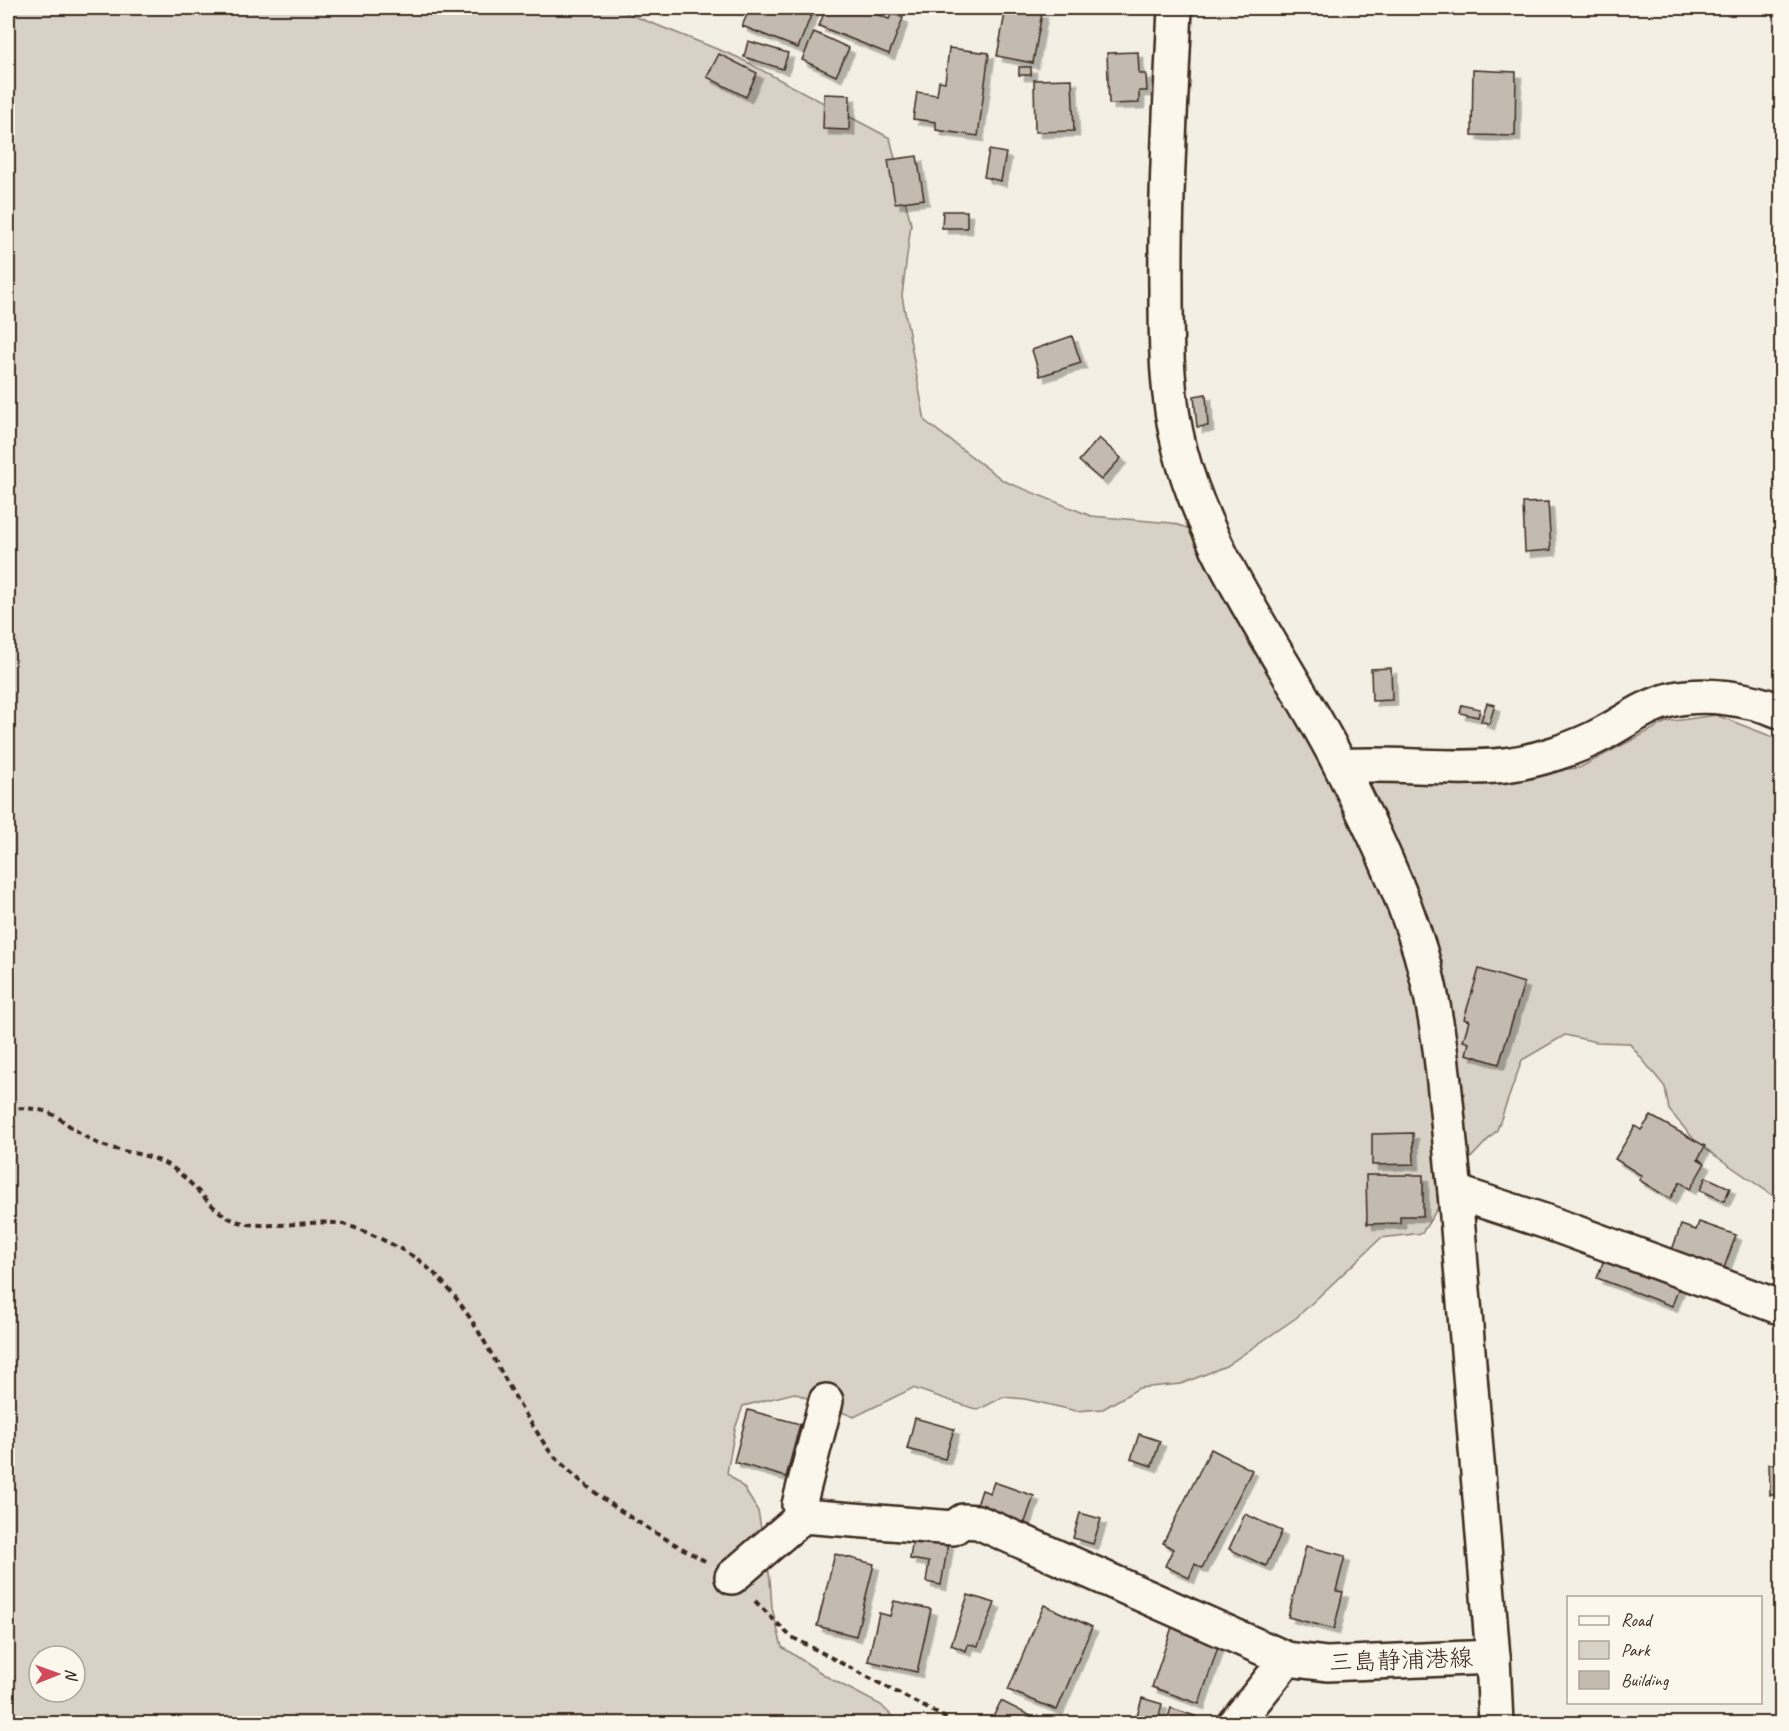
<svg xmlns="http://www.w3.org/2000/svg" width="1789" height="1731" viewBox="0 0 1789 1731" font-family="Caveat,'Klee One',sans-serif">
<style>
.green{fill:#d8d1c6;stroke:#8a7e72;stroke-width:1.5;fill-rule:evenodd}
.building{fill:#c3bbb0;stroke:#3b2a1e;stroke-width:1.5;filter:url(#shadow)}
.lines{fill:none;stroke-linecap:round;stroke-linejoin:round}
.minor-casing{stroke:#3b2a1e;stroke-width:38}
.major-casing{stroke:#3b2a1e;stroke-width:38}
.path{stroke:#3b2a1e;stroke-width:4;stroke-dasharray:6 4.5;stroke-linecap:butt}
.minor{stroke:#fbf7ec;stroke-width:33}
.major{stroke:#fbf7ec;stroke-width:33}
.labels{text-anchor:middle;stroke-width:4.5;stroke-linejoin:round;paint-order:stroke}
.street-label{font-size:24px;fill:#3b2a1e;stroke:#fbf7ec}
</style>
<defs>
<filter id="shadow"><feDropShadow dx="5.5" dy="5.5" stdDeviation="0" flood-color="#0004"/></filter>
</defs>
<rect width="100%" height="100%" fill="#f3efe4"/>
<filter id="ink" filterUnits="userSpaceOnUse"><feTurbulence type="fractalNoise" baseFrequency=".0167" numOctaves="2"/><feDisplacementMap in="SourceGraphic" scale="12" xChannelSelector="R" yChannelSelector="G"/><feConvolveMatrix kernelMatrix="1 2 1 2 8 2 1 2 1" color-interpolation-filters="sRGB"/></filter>
<g filter="url(#ink)">
<path class="green" d="M8,8H614L737,57L890,138L911,224L902,296L925,421L1004,481L1091,516L1172,523L1194,530L1311,745L1486,776L1579,768L1666,722L1716,715L1781,740V1201L1697,1143L1669,1110L1665,1087L1629,1043L1596,1042L1565,1035L1522,1060L1497,1130L1467,1162L1422,1233L1381,1238L1296,1318L1226,1366L1181,1384L1139,1388L1103,1409L1076,1411L1025,1399L1003,1397L978,1410L913,1388L854,1417L794,1393L743,1406L735,1429L727,1473L744,1488L758,1511L770,1579L772,1608L782,1647L829,1678L881,1705L899,1723L8,1724ZM39,1656H75V1692H39Z"/>
<g class="building">
<path d="M750,8H814L798,48L742,26Z"/>
<path d="M826,8H860L889,19L892,13L903,18L889,54L819,26Z"/>
<path d="M1006,8L1042,13L1033,63L997,56Z"/>
<path d="M814,32L849,48L836,76L802,60Z"/>
<path d="M748,41L788,53L783,69L744,57Z"/>
<path d="M949,48L989,53L978,136L936,130V122L913,119L917,92L937,95L939,81L945,82Z"/>
<path d="M1138,52L1139,74H1146L1147,91H1139V103L1109,104L1107,53Z"/>
<path d="M719,54L757,73L746,97L707,77Z"/>
<rect x="1019" y="67" width="12" height="8"/>
<path d="M1473,70L1516,72L1515,136L1472,135Z"/>
<path d="M1072,79L1074,131L1035,132L1034,80Z"/>
<path d="M824,94L850,95L849,130L823,129Z"/>
<path d="M989,150L1006,153L1001,181L984,177Z"/>
<path d="M917,156L924,199L895,203L888,160Z"/>
<path d="M943,211H967V228H942Z"/>
<path d="M1072,336L1081,363L1040,376L1032,350Z"/>
<path d="M1206,394L1208,426L1197,427L1194,396Z"/>
<path d="M1099,438L1121,458L1101,480L1079,461Z"/>
<path d="M1548,502L1551,550L1525,552L1523,503Z"/>
<path d="M1391,668L1392,700L1372,701L1371,669Z"/>
<path d="M1487,703L1495,705L1489,724L1481,721Z"/>
<path d="M1462,705L1480,709L1478,717L1460,713Z"/>
<path d="M1479,969L1524,983L1499,1064L1466,1054L1469,1043L1463,1041L1469,1021L1464,1019Z"/>
<path d="M1651,1116L1705,1146L1698,1159L1705,1163L1690,1189L1680,1182L1670,1199L1639,1180L1642,1176L1615,1159L1635,1126L1641,1130Z"/>
<path d="M1413,1133L1414,1164L1372,1165V1134Z"/>
<path d="M1366,1175H1423V1216H1400V1223L1367,1224Z"/>
<path d="M1706,1177L1730,1188L1724,1201L1700,1190Z"/>
<path d="M1699,1222L1736,1235L1724,1268L1672,1250L1681,1225L1696,1230Z"/>
<path d="M1605,1257L1680,1285L1672,1306L1597,1278Z"/>
<path d="M748,1410L800,1424L786,1477L734,1462Z"/>
<path d="M915,1418L954,1429L945,1459L907,1449Z"/>
<path d="M1139,1434L1160,1441L1152,1466L1131,1459Z"/>
<path d="M1211,1449L1252,1470L1202,1568L1195,1564L1189,1578L1165,1566L1173,1549L1163,1543Z"/>
<path d="M1769,1464H1782V1495H1770Z"/>
<path d="M994,1482L1034,1496L1024,1525L976,1508L982,1490L990,1493Z"/>
<path d="M1080,1513L1101,1519L1093,1544L1073,1538Z"/>
<path d="M1245,1514L1282,1531L1266,1566L1229,1549Z"/>
<path d="M913,1537L948,1543L941,1585L926,1582L929,1562L910,1559Z"/>
<path d="M1306,1546L1345,1556L1336,1591L1343,1592L1334,1629L1288,1617Z"/>
<path d="M835,1554L874,1564L856,1636L817,1626Z"/>
<path d="M968,1595L995,1603L978,1646L968,1644L966,1651L951,1645Z"/>
<path d="M894,1601L931,1609L917,1672L868,1661L879,1613L890,1616Z"/>
<path d="M1044,1605L1092,1627L1057,1710L1008,1690Z"/>
<path d="M1172,1627L1219,1644L1199,1704L1152,1687Z"/>
<path d="M1142,1698L1162,1704L1157,1724H1135Z"/>
<path d="M1001,1701L1031,1716L1028,1724H1001L992,1719Z"/>
<path d="M1171,1708L1195,1716L1193,1724H1166Z"/>
</g>
<g class="lines">
<g class="minor-casing">
<g id="minor">
<path d="M1175,8C1171,101 1165,195 1166,289C1166,343 1166,397 1180,450C1208,560 1290,666 1341,767C1371,826 1401,888 1420,951C1443,1028 1446,1112 1455,1192"/>
<path d="M1341,766C1395,762 1450,771 1505,765C1537,761 1577,748 1604,733C1626,721 1646,706 1670,700C1703,692 1750,698 1782,712"/>
<path d="M803,1516L799,1505L826,1401"/>
<path d="M1493,1657L1496,1724"/>
<path d="M1235,1724L1287,1659"/>
</g>
</g>
<g class="major-casing">
<path id="major" d="M732,1577L803,1516L953,1528L963,1521L978,1522L1287,1659L1327,1664L1493,1657L1455,1192L1547,1222L1782,1308"/>
</g>
<g class="path">
<path d="M8,1109C59,1104 58,1124 97,1143C117,1152 142,1152 162,1162C187,1173 202,1200 224,1215C251,1234 302,1220 335,1223C355,1224 401,1248 417,1259C473,1300 497,1374 535,1429C541,1438 546,1448 553,1455C596,1500 651,1531 705,1561"/>
<path d="M755,1601L790,1636L957,1724"/>
</g>
<use href="#minor" class="minor"/>
<use href="#major" class="major"/>
</g>
</g>
<g class="labels">
<g class="street-label">
<text transform="translate(1401 1660) rotate(-2)" y="8">三島静浦港線</text>
</g>
</g>
<rect width="1789" height="1731" fill="none" stroke="#fbf7ec" stroke-width="30"/>
<rect x="15" y="15" width="1759" height="1701" fill="none" stroke="#3b2a1e" stroke-width="2" filter="url(#ink)"/>
<rect x="1567" y="1596" width="195" height="108" fill="#fbf7ec" stroke="#aea59a" stroke-width="1.5"/>
<rect x="1579" y="1616" width="30" height="9" fill="#fbf7ec" stroke="#aea59a" stroke-width="1.5"/>
<text x="1621" y="1626" font-size="18" fill="#3b2a1e">Road</text>
<rect x="1579" y="1641" width="30" height="18" fill="#d8d1c6" stroke="#aea59a" stroke-width="1.5"/>
<text x="1621" y="1656" font-size="18" fill="#3b2a1e">Park</text>
<rect x="1579" y="1671" width="30" height="18" fill="#c3bbb0" stroke="#aea59a" stroke-width="1.5"/>
<text x="1621" y="1686" font-size="18" fill="#3b2a1e">Building</text>
<g transform="translate(57 1674) rotate(89)"><circle r="28" fill="#fbf7ec" stroke="#aea59a" stroke-width="1.5"/>
<path d="M0-4.5L10 22L0 15L-10 22Z" fill="#d1495b"/>
<text y="-9" font-size="16" font-weight="bold" text-anchor="middle" fill="#3b2a1e">N</text>
</g>
</svg>
